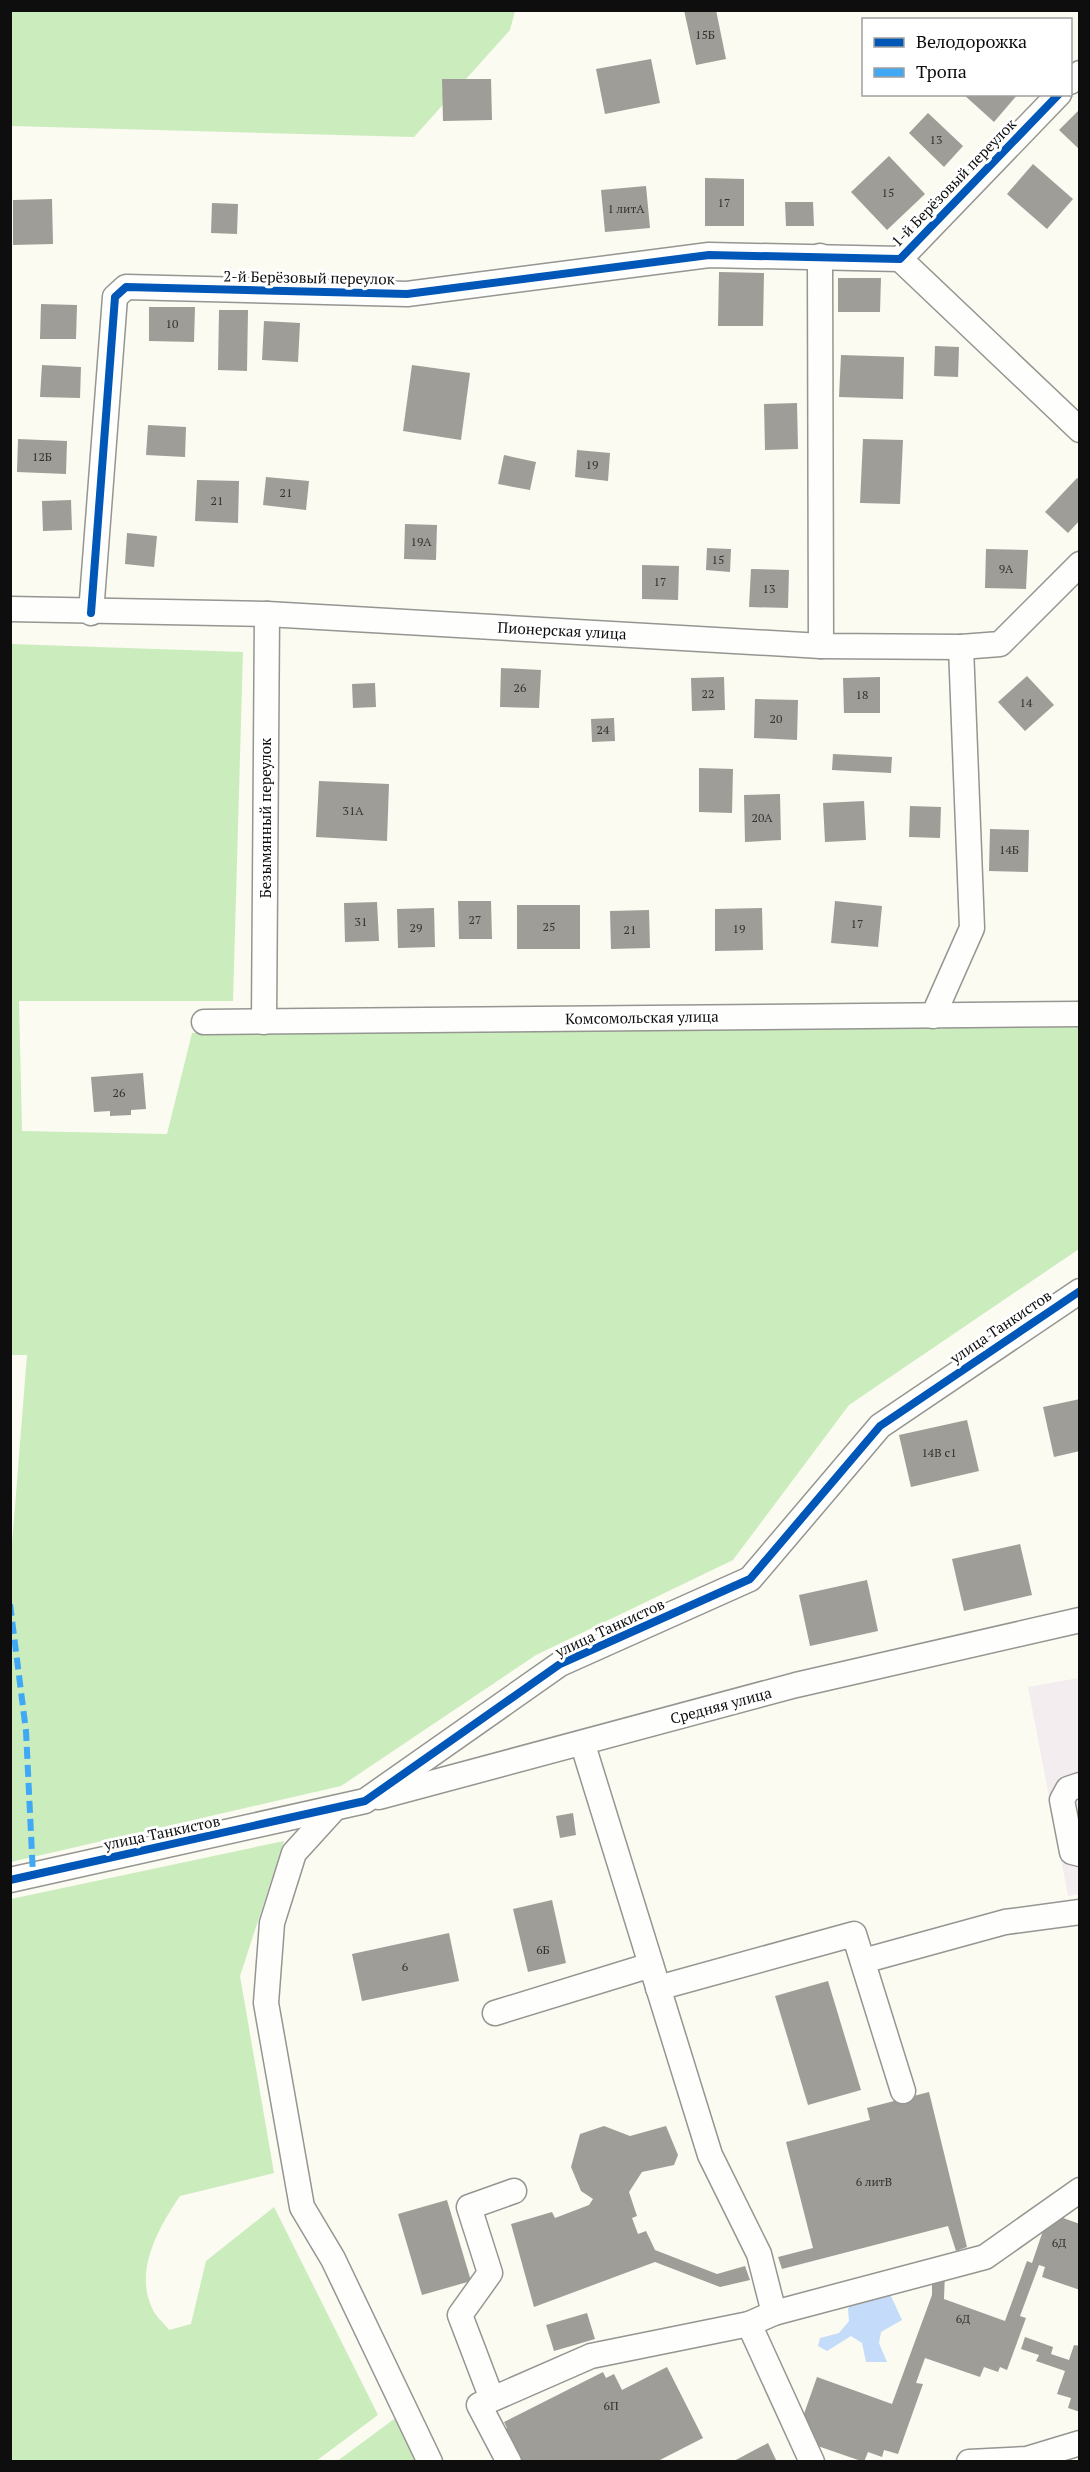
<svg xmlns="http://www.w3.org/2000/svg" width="1090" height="2472" viewBox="0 0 1090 2472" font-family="'PT Serif',serif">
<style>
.industrial{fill:#f3edef}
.forest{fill:#cbecbd}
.water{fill:#c4dcf9}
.building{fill:#9e9d98}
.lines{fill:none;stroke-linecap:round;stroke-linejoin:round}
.minor-casing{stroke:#959591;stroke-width:27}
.minor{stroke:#fefefd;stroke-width:24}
.quiet{stroke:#3fa9f5;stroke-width:6;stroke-dasharray:12 6;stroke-linecap:butt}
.cycleway-casing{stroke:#fff;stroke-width:11}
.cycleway{stroke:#0057b8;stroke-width:8}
.labels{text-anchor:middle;stroke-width:6;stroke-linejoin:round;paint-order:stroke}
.number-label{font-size:12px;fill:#323230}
.street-label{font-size:15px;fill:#0e0e0e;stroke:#fff}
</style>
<rect width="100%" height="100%" fill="#fbfbf2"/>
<path class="industrial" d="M1079,1678V1894L1068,1896L1028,1687Z"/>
<g class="forest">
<path d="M11,11H515L510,30L414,137L11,126Z"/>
<path d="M11,644L243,652L233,1001H19L22,1131L167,1134L192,1033L1079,1022V1249L849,1405L733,1560L536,1655L341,1786L11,1862L10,1569L27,1355H11Z"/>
<path d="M284,1841L240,1976L274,2173L180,2196C159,2227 134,2270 152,2308C155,2316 164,2323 169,2330L191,2324L206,2261L274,2207L378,2415L316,2461H11V1899Z"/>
<path d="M401,2414L424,2462H336Z"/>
</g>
<path class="water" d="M890,2294L902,2320L881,2332L879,2343L887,2362H866L862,2343L851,2336L827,2351L818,2346L820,2338L839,2333L849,2321L848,2309L851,2303Z"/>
<g class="building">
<path d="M684,10H716L726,59L696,65Z"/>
<path d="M651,59L660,103L605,114L596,69Z"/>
<path d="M442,79H491L492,120L443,121Z"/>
<path d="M963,94H1018L994,122Z"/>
<path d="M1080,109V150L1059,130Z"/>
<path d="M928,113L963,146L944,167L909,133Z"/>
<path d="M889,156L925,194L887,230L851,192Z"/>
<path d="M1033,164L1073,199L1047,229L1007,194Z"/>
<path d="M705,178L744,179V226H705Z"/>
<path d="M646,186L650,228L605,232L601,190Z"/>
<path d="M52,199L53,244L13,245V200Z"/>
<path d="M785,202H813L814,226H786Z"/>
<path d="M212,203L238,204L237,234L211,233Z"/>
<path d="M719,272L764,273L763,326H718Z"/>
<path d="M838,278H881L880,312H838Z"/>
<path d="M41,304L77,305L76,339H40Z"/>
<path d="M149,307H195L194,342L149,341Z"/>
<path d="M219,310H248L247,371L218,370Z"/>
<path d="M264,321L300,323L298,362L262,360Z"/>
<path d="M935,346L959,347L958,377L934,376Z"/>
<path d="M841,355L904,357L903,399L839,397Z"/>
<path d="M42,365L81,367L80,398L40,397Z"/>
<path d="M412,365L470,373L461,440L403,431Z"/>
<path d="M797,403L798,449L765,450L764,404Z"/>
<path d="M148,425L186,427L185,457L146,455Z"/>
<path d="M18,439L67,441L66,474L17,472Z"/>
<path d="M863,439L903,440L900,504L860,503Z"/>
<path d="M577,450L610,453L608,481L575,477Z"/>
<path d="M504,455L536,462L530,490L498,484Z"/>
<path d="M266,477L309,481L306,510L263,505Z"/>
<path d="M1077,478L1080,480V520L1068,533L1045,512Z"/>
<path d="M197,480L239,481L238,523L195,521Z"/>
<path d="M71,500L72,530L43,531L42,501Z"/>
<path d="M405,524L437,525L436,560L404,559Z"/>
<path d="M127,533L157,536L154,567L125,564Z"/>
<path d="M707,548L731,549L730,572L706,570Z"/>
<path d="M986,549L1028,550L1026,589L985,588Z"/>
<path d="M642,565L679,566L678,600L642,599Z"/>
<path d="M751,569L789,570L788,608L749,607Z"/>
<path d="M501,668L541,670L539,708L500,707Z"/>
<path d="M1027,676L1054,705L1025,731L998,702Z"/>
<path d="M724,677L725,710L692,711L691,678Z"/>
<path d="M880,677V713H844L843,678Z"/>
<path d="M375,683L376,707L353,708L352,684Z"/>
<path d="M755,699L798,700L797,740L754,738Z"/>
<path d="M614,718L615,741L592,742L591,719Z"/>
<path d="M833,754L892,757L891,773L832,770Z"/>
<path d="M699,768L733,769L732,813L699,812Z"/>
<path d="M319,781L389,784L387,841L316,837Z"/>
<path d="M780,794L781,840L745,842L744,795Z"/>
<path d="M864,801L866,840L825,842L823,803Z"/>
<path d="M910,806L941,807L940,838L909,837Z"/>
<path d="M990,829L1029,830L1028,872L989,871Z"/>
<path d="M458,901H491L492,939H459Z"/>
<path d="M835,901L882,906L878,947L831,943Z"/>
<path d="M377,902L379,941L345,942L344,903Z"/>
<rect x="517" y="905" width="63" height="44"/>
<path d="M434,908L435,947L398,948L397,909Z"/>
<path d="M762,908L763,950L715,951V909Z"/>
<path d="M649,910L650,948L611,949L610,911Z"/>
<path d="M143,1073L146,1109L131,1110V1115L110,1116V1111L94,1112L91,1077Z"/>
<path d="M1080,1399V1451L1054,1457L1043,1407Z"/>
<path d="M967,1420L979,1471L911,1487L899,1435Z"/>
<path d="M1020,1544L1032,1595L964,1611L952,1559Z"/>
<path d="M867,1580L878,1631L810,1646L799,1595Z"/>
<path d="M573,1813L576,1835L560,1838L556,1816Z"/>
<path d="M552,1900L566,1963L528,1972L513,1909Z"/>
<path d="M449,1933L459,1981L362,2001L352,1954Z"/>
<path d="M828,1981L861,2090L808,2105L775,1996Z"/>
<path d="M929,2092L967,2247L956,2251L948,2226L782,2269L778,2257L813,2248L786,2142L870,2120L867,2108Z"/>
<path d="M604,2126L630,2136L666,2126L678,2155L674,2165L642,2172L629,2192L637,2216L632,2218L638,2234L646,2231L655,2250L717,2274L745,2266L750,2280L720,2287L655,2262L534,2307L511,2224L552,2212L555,2218L589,2205L593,2199L581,2191L571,2167L580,2134Z"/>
<path d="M447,2200L471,2281L422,2295L398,2214Z"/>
<path d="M1049,2213L1080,2224V2290L1042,2277L1045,2267L1039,2265L1020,2316L1026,2318L1007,2370L1000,2367L998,2372L984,2367L980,2377L925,2358L916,2383L923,2384L898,2454L884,2450L882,2457L868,2452L864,2462L809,2443L813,2433L799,2428L817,2377L892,2404L932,2295V2275L945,2272L944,2299L1005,2321L1027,2261L1032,2263Z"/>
<path d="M587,2313L595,2339L554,2351L546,2325Z"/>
<path d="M1025,2337L1053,2347L1051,2354L1069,2360L1074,2345L1080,2346V2412L1068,2408L1071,2398L1057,2394L1065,2371L1036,2361L1039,2355L1021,2349Z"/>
<path d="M667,2367L703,2438L656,2462H522L505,2429L507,2428L504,2422L603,2372L606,2378L614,2374L622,2390Z"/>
<path d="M768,2443L777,2462H732Z"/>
</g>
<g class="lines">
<g class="minor-casing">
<g id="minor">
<path d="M1070,82L1080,73"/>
<path d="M820,256L821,646"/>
<path d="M900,259L1080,430"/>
<path d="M10,609L267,614L821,646L961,647L1000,644L1080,564"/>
<path d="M91,613L115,297L126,287L407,294L709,255L900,259L1059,94"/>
<path d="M933,1016L972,928L961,647"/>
<path d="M204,1022L1080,1014"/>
<path d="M264,1022L267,614"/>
<path d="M583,1745L710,2155L759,2254L774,2313"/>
<path d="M1080,1785L1068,1789L1062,1800L1072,1852L1080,1854"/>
<path d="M379,1797L796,1685L1080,1620"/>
<path d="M334,1809L294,1853L272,1923L266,2003L302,2207L333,2259L430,2462"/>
<path d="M10,1880L365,1801L560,1664L750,1579L880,1426L1080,1291"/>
<path d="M863,1961L1005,1922L1080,1912"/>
<path d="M658,1988L854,1934L903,2091"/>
<path d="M495,2013L651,1965"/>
<path d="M492,2399L460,2315L490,2273L469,2207L514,2191"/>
<path d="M509,2462L479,2405L591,2356L749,2324"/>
<path d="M812,2462L749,2324L774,2313L985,2257L1080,2190"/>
<path d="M969,2462L1027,2459L1080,2443"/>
</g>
</g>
<use href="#minor" class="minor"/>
<path class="quiet" d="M10,1604L26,1731L33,1875"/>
<g class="cycleway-casing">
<g id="cycleway">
<path d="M91,613L115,297L126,287L407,294L709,255L900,259L1059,94"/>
<path d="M10,1880L365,1801L560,1664L750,1579L880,1426L1080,1291"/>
</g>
</g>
<use href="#cycleway" class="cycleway"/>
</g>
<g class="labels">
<g class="number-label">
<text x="705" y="39">15Б</text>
<text x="936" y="144">13</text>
<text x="888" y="197">15</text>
<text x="724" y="207">17</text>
<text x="626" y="213">1 литА</text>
<text x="172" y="328">10</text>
<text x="42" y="461">12Б</text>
<text x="592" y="469">19</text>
<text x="286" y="497">21</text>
<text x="217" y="505">21</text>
<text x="421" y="546">19А</text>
<text x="718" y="564">15</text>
<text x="1006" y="573">9А</text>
<text x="660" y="586">17</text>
<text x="769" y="593">13</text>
<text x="520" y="692">26</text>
<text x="708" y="698">22</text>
<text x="862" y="699">18</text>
<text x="1026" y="707">14</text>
<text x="776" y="723">20</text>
<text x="603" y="734">24</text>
<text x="353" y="815">31А</text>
<text x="762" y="822">20А</text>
<text x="1009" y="854">14Б</text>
<text x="475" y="924">27</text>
<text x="361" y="926">31</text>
<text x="857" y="928">17</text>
<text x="549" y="931">25</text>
<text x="416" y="932">29</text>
<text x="739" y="933">19</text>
<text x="630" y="934">21</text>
<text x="119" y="1097">26</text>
<text x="939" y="1457">14В с1</text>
<text x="543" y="1954">6Б</text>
<text x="405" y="1971">6</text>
<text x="874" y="2186">6 литВ</text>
<text x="1059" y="2247">6Д</text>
<text x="963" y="2323">6Д</text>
<text x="611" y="2410">6П</text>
</g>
<g class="street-label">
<text transform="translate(954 183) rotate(-46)" y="5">1-й Берёзовый переулок</text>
<text transform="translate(309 278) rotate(1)" y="5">2-й Берёзовый переулок</text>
<text transform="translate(562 631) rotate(3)" y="5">Пионерская улица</text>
<text transform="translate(266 818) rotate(-90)" y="5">Безымянный переулок</text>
<text transform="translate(642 1018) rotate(-1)" y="5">Комсомольская улица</text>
<text transform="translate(1001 1327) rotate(-34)" y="5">улица Танкистов</text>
<text transform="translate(610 1628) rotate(-25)" y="5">улица Танкистов</text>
<text transform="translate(721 1706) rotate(-15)" y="5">Средняя улица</text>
<text transform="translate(162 1833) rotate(-12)" y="5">улица Танкистов</text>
</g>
</g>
<rect width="1090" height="2472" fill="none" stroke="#0e0e0e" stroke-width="24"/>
<rect x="862" y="18" width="210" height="78" fill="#ffffff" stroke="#9f9f9f" stroke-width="1.5"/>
<rect x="874" y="38" width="30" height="9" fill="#0057b8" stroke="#9f9f9f" stroke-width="1.5"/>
<text x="916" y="48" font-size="18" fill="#0e0e0e">Велодорожка</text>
<rect x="874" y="68" width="30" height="9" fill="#3fa9f5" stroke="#9f9f9f" stroke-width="1.5"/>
<text x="916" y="78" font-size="18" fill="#0e0e0e">Тропа</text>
</svg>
